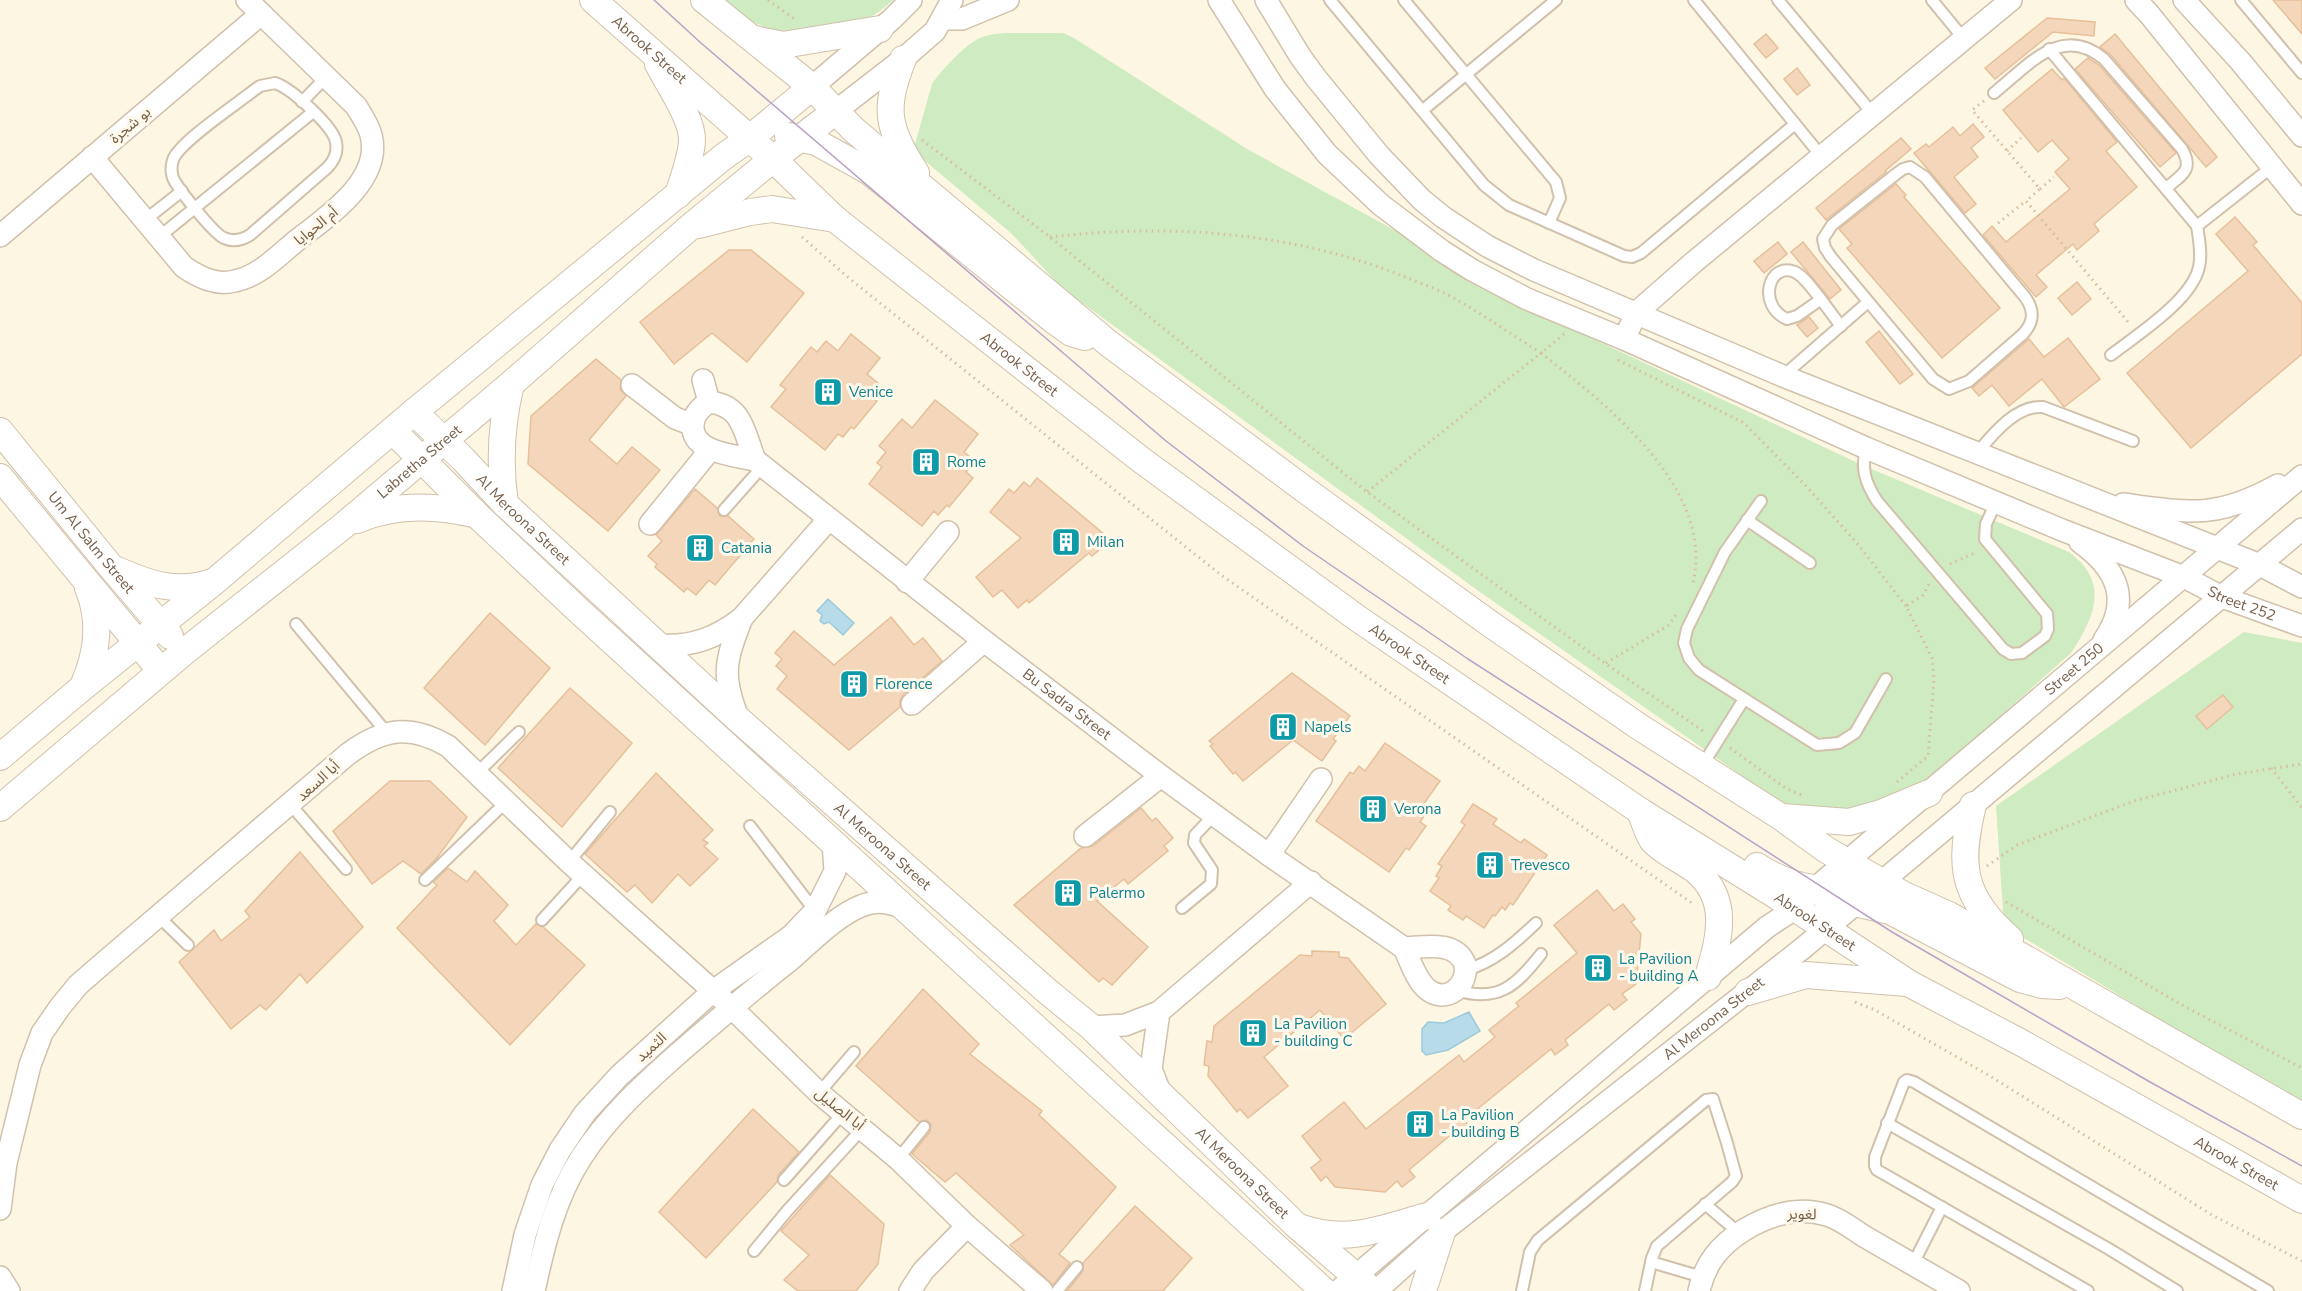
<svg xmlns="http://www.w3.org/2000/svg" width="2302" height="1291" viewBox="0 0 2302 1291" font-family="'Nunito Sans','Noto Sans Arabic',sans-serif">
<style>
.green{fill:#ceebc1}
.water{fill:#b7dbe8;stroke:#9dcada;stroke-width:1.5}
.building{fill:#f4d7ba;stroke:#e7bf99;stroke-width:1.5}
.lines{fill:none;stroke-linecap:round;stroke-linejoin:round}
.service-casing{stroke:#d1c1ac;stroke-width:14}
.minor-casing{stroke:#d1c1ac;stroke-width:24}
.tertiary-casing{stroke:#d1c1ac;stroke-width:28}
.path{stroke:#d9bb9d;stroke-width:3;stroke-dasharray:1.5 4.5;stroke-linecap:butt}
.service{stroke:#fff;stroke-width:10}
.minor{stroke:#fff;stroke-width:21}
.tertiary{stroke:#fff;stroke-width:26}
.tram{stroke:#baa1c7;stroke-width:1.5}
.labels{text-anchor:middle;stroke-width:6;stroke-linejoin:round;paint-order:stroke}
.street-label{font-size:15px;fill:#775e48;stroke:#fff9eb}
.culture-label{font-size:15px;fill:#0d838f;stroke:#fff9eb;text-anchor:start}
</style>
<rect width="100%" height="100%" fill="#fdf6e3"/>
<g class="green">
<path d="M723,0H893C855,37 787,46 741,15C735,11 729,5 723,0Z"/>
<path d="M1004,33H1063L1074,38L1247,149L1585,335L1862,465L2069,552C2110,582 2095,617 2071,653L1925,783L1883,807L1817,812L1778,801L1480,592L1063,289L1012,234L918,155L915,144L932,84C940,72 963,47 976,40C985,35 994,34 1004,33Z"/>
<path d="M2244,632L2302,643V1105L2004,926L1996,806Z"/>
</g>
<g class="water">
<path d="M828,599L854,623L843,635L829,622L824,624L820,621L822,615L817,611Z"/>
<path d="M1469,1012L1480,1031L1448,1050L1426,1055L1422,1051V1029L1428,1022L1444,1023Z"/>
</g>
<g class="building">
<path d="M2273,0H2302V34Z"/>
<path d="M2047,18L2095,22L2094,36L2053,32L1995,79L1985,68Z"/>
<path d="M1766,34L1778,48L1766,58L1754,44Z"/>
<path d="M2115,34L2217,157L2206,167L2110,54L2100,47Z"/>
<path d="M2088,58L2099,65L2176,153L2160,167L2075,69Z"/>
<path d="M1797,68L1810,85L1797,95L1784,79Z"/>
<path d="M2052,69L2062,80L2064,78L2117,142L2106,151L2137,187L2094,224L2099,231L2077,250L2073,244L2036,275L2047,287L2036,297L1983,235L1992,226L2006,242L2070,189L2055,172L2069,159L2052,140L2038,152L2003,110Z"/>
<path d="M1973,124L1984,137L1971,148L1978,157L1954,177L1976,204L1965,213L1914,153L1926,144L1929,147L1953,127L1960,136Z"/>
<path d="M1901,138L1911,149L1885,171L1886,172L1826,220L1816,208Z"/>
<path d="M1896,184L1906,195L1904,197L2000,308L1942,358L1847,248L1852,244L1839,229Z"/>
<path d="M2235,217L2257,242L2253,245L2302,303V354L2191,448L2127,373L2248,271L2216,234Z"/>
<path d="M1778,242L1787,254L1764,273L1754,261Z"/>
<path d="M1803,242L1841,290L1830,299L1791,252Z"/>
<path d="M729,250H751L804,293L747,362L712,333L674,364L640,322Z"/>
<path d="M2077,282L2091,299L2072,315L2058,298Z"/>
<path d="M1809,317L1818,328L1807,337L1797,325Z"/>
<path d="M1879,331L1913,374L1900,384L1866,342Z"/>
<path d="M851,334L880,358L867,374L879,384L870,395L877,401L854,429L851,427L843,437L838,434L825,450L771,407L786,389L780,385L811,347L817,352L826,341L838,351Z"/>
<path d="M2068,338L2100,379L2064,407L2042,379L2009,406L1992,385L1979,396L1972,388L2029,339L2044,357Z"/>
<path d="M596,359L621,380L620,389L626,396L589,440L617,464L632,447L660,470L608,531L528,464L531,416Z"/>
<path d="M935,400L978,434L964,452L975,461L966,472L973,478L949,507L947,505L938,515L934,511L922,526L869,484L882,467L877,463L886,452L879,446L902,419L912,428Z"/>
<path d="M1037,478L1111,540L1092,556L1089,553L1029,603L1027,600L1018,608L1002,590L993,597L976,577L1021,538L990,512L1009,489L1014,493L1024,482L1030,487Z"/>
<path d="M695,489L717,508L720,516H728L754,539L715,585L709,580L696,595L687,588L684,592L655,567L657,564L648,556L662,541L656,535Z"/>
<path d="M490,613L550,668L485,745L424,688Z"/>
<path d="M891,617L914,645L923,638L942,661L904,694L900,700V707L849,750L777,689L787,676L776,666L782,659L775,653L794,631L834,665Z"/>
<path d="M1292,673L1350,716L1333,739L1336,741L1322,761L1293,740L1243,781L1235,772L1233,774L1210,746L1213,744L1209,741Z"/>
<path d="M570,688L632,743L562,827L498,768Z"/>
<path d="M2223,695L2233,707L2207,729L2196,716Z"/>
<path d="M1385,743L1440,781L1420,809L1426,813L1420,822L1426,826L1409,850L1406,848L1389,872L1316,821L1350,772L1353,774L1359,766L1365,771Z"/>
<path d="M656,773L713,830L703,840L708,843L704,846L718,859L690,886L678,874L652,903L635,885L627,892L585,854Z"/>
<path d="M390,781H430L467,817L436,859L421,874L403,861L372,884L333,831Z"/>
<path d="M1473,804L1497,819L1493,824L1521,843L1524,839L1547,855L1513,905L1510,903L1505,910L1502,907L1495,916L1493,915L1484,928L1466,916L1463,920L1448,910L1451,906L1430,891L1439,878L1436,876L1442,866L1438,864L1465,825L1461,822Z"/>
<path d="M1141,808L1152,821L1156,818L1173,838L1164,846L1168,851L1128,884L1124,879L1097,901L1148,947L1112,985L1103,978L1099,982L1014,905L1081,848L1093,846Z"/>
<path d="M300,852L363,927L307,983L300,974L266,1010L260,1005L231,1029L179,962L214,930L221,941L250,917L245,911Z"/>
<path d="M448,868L467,882L475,871L508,905L494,921L516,945L536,924L543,927L585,965L510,1045L397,928L437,885L433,882Z"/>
<path d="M1597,890L1614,911L1623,904L1635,919L1631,922L1641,934L1636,984L1622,994L1627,1000L1614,1010L1609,1004L1565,1040L1568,1045L1555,1055L1551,1049L1464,1120L1470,1127L1456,1138L1453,1133L1409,1170L1415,1177L1402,1187L1397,1181L1385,1192L1335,1187L1326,1176L1321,1181L1311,1168L1321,1160L1302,1136L1344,1102L1366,1129L1459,1055L1464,1062L1495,1037L1489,1030L1519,1006L1516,1003L1577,953L1554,925Z"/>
<path d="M1312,951L1339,952V957L1348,958L1386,1004L1344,1039L1320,1010L1264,1057L1288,1086L1248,1118L1240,1109L1237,1112L1208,1076L1209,1066L1204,1065L1207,1041L1212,1042L1214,1026L1300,955L1312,956Z"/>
<path d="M923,989L979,1044L970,1054L1042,1111L1039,1115L1116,1187L1059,1254L1070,1263L1053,1285L1010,1245L1024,1235L956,1173L945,1182L912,1154L930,1132L931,1124L926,1120L919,1122L856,1066Z"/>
<path d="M753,1109L799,1152L778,1175L777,1182L706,1258L659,1212Z"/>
<path d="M830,1175L884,1224L878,1264L856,1291H798L784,1280L809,1255L781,1231Z"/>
<path d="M1135,1206L1192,1258L1163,1291H1067L1083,1271V1263Z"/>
</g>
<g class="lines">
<g class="service-casing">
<g id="service">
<path d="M1330,0L1484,185L1509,205L1624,256L1632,257L1641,253L1795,124"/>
<path d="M1404,0L1556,182L1560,198L1549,223"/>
<path d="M1694,0L1822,157"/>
<path d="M1778,0L1873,114"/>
<path d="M1932,0L1964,39"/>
<path d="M2241,0L2302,73"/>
<path d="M2049,49L2197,226L2273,166"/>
<path d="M275,83C291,88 333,126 336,142C338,152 334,161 327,168L250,235C242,240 233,242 224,238C214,234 178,189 173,178C171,172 171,166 173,160C178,143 237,104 253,91L260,86Z"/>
<path d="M1994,93C2028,66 2061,23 2104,59L2182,149C2194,170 2182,175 2166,188"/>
<path d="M302,102L326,77"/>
<path d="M1423,110L1556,0"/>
<path d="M1910,167L1925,177L2025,297C2035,311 2034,322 2023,334L1969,381L1949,389L1933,379L1831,257L1825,248L1823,239L1832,225L1896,174L1903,169Z"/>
<path d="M145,220L182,191"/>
<path d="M159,237L313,112"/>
<path d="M1820,300L1797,316L1787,319C1757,306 1768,261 1795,272C1807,277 1831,314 1841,326"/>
<path d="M2111,355C2137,335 2192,300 2199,267C2202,254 2199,239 2197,226"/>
<path d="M1783,376L1868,302"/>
<path d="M1866,448C1861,469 1865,482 1877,501L2003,649L2011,654L2022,653L2045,636L2048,629L2047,614L1985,539L1986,524L1996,502"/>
<path d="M1977,453C1993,434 2016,405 2043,407L2133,441"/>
<path d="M1761,501L1725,552L1687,629L1684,643L1689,658L1699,670L1817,745L1839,743L1855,733L1886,679"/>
<path d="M724,510L762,467"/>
<path d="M1747,520L1810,563"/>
<path d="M296,624L387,733"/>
<path d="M1702,766L1744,699"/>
<path d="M476,774L519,732"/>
<path d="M291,805L346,869"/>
<path d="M750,826L815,911"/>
<path d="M569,862L610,812"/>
<path d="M425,880L506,802"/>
<path d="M1182,908L1211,884L1212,870L1194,843L1195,835L1215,814"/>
<path d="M159,917L188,945"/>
<path d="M542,920L583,875"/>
<path d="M1466,970C1494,962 1515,943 1536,923"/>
<path d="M1456,990C1498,1003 1516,986 1541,954"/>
<path d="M819,1093L854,1052"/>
<path d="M1887,1123L2109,1249L2177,1291"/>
<path d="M898,1159L924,1127"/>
<path d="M784,1180L843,1113"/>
<path d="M1705,1204L1739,1233"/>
<path d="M754,1251L787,1211L863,1128"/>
<path d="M1651,1262L1702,1277"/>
<path d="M1913,1264L1942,1207"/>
<path d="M1057,1291L1077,1267"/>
<path d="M1522,1291L1530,1252L1538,1240L1706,1100L1713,1099L1727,1143L1736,1176L1732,1182L1657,1246L1652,1258L1645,1291"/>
<path d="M2088,1291L1877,1170L1875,1166V1157L1904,1082L1907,1080L1914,1082L2268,1291"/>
</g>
</g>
<g class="minor-casing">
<g id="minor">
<path id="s1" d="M1219,0L1275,89L1327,154L1381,205L1442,251L1472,270L1527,299L1624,339L1866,448L2062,530L2184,577L2222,597L2302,626"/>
<path d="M1266,0L1300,56L1316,78L1379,155L1422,200L1443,217L1487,246L1534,270L1783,376L2260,565L2302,587"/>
<path d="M2136,0L2149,14L2302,204"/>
<path d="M2184,0L2240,61L2302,136"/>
<path d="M943,19H962L1008,0"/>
<path d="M812,87L892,19L911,0"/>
<path d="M836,111L903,59L935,31L952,0"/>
<path d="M92,157L184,267C199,277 216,286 235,281C259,276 278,256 296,241C325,218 383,181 371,135C368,124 362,116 356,106L247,0"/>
<path d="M0,236L261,14"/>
<path d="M1624,339L1637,312L1694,262L2011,0"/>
<path d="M703,380L709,402"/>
<path d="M632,385L675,418L693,425"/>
<path d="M709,402C743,405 744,433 755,460C734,455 690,453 693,424C694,413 701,407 709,402Z"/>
<path id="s2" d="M755,460L984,641L1161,776L1269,855L1404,948"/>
<path d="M2123,504C2190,513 2217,519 2278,485"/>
<path d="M650,524L710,450"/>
<path d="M2080,542C2116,568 2132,599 2104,640"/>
<path d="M907,582L948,532"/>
<path d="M660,645C692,647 716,638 742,618L828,520"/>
<path d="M912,704L984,641"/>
<path d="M739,720C721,676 725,661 742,618"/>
<path d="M1085,836L1161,776"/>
<path d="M1269,855L1321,779"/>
<path d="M1404,948C1425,947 1455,940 1465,964C1469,986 1446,1005 1427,989C1416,980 1410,960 1404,948Z"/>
<path d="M1159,1012L1151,1069L1160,1092"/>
<path d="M1091,1027L1125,1025L1159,1012L1311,882"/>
<path d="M0,1209L6,1163L30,1065L42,1033L60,1007L78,985L101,965L348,754C383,728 410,724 448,746L569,862L731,1007L819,1093L898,1159L967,1226L1042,1291"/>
<path d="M0,1277L9,1291"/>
<path d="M513,1291L525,1235L542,1185L560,1150L585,1113L619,1076L713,991L791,936L815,911L835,871L833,842"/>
<path d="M534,1291C544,1245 555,1198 581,1158C608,1116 643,1085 680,1052C716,1021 752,990 789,961C810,943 836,916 861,906C877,899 890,903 905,908"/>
<path d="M910,1291L923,1271L967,1226"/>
<path id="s3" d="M1338,1291L1767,927L1796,908L1819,885L2302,476"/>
<path id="s4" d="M1376,1291L1442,1232L1803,948L2302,529"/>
<path d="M1699,1291C1705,1263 1720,1245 1744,1230C1770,1214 1797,1206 1827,1215C1841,1219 1855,1231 1867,1238C1898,1256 1928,1273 1959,1291"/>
</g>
</g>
<g class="tertiary-casing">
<g id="tertiary">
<path id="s5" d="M593,0L773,159L835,219L1140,459L1357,618L1640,811L1772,893L1910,984L2020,1042L2302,1200"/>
<path d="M704,0L812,87L854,130L1108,343L1312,495L1489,623L1638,726L1781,817L1825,849L1904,895L1949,915L2302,1116"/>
<path d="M754,39L783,45L880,29"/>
<path d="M903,59C883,110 887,127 916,173"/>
<path d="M658,64C668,84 693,119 692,141C691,159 683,178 678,195"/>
<path d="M788,136L816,142L870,172L1053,320L1071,333L1085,337"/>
<path d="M699,225L750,212L772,209L835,219"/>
<path id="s6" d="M414,412L463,459L505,504L739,720L1047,991L1091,1027L1296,1225L1373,1291"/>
<path id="s7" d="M0,431L111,567L170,636"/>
<path d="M393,431L477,515L578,610L1324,1291"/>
<path d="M0,477L161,671"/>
<path d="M505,504C499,463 501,424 511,384"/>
<path d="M357,520C396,503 437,505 477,515"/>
<path d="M117,570C149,584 177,594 212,582"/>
<path d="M83,686C97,655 102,621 88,588"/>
<path d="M0,757L83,687L215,581L414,412L723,157L750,138L812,87"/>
<path d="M1973,805C1958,866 1962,897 2010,939"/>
<path id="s8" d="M0,808L184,652L343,526L511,384L690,227L773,159L836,111"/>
<path d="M1640,811C1644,820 1647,833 1653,841C1664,853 1682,860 1695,870C1731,899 1719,939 1708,977"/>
<path d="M1782,817L1849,822L1881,813L1929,793"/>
<path d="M1757,866C1804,896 1832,891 1883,882"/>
<path d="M1827,901L1855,903L1890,911L2020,979L2042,985L2059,986"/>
<path d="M1748,992L1806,975L1907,983"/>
<path d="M1302,1228C1348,1244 1383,1228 1427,1216"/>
<path d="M1423,1291L1442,1232"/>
</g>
</g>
<g class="path">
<path d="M768,0L796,20"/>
<path d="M1984,101L1972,110L2040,189L2026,201L2129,323"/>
<path d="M922,140L1050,237L1367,492L1606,664L1706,733"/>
<path d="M2007,151L2021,138"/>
<path d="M2040,189L2054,177"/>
<path d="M1998,223L2026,201"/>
<path d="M802,237L850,279L1221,575L1692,903"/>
<path d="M1050,237C1169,223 1295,232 1405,277C1419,283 1435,288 1448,295C1480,312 1510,334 1541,353L1367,492"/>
<path d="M1564,334L1541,353C1606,405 1715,487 1693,583"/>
<path d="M1618,360L1744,423L1806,486L1856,542L1906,606"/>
<path d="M1950,564L1977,552"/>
<path d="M1606,663L1669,625L1676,615"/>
<path d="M1730,748L1787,789L1804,796"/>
<path d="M2271,768L2302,808"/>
<path d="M1897,782L1928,756L1934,679L1932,658L1906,606L1923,595L1929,584"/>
<path d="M1987,866L2017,845L2134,801L2237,774L2302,764"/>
<path d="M2006,902L2182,1005L2302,1068"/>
<path d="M1855,1002L1875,1010L1990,1076L2212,1215L2302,1261"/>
</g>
<use href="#service" class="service"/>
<use href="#minor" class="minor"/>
<use href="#tertiary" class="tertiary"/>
<path class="tram" d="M654,0L701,43L1166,441L1303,546L1468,659L1892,932L2150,1082L2302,1166"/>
</g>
<defs>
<g id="building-square" transform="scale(1.5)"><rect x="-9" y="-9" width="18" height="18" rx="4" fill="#0f9aa8" stroke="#fff9eb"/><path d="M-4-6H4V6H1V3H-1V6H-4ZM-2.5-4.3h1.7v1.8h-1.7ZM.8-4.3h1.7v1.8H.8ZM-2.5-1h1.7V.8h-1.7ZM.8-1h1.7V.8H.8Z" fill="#fff"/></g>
</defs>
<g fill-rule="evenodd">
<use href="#building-square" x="828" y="392"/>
<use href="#building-square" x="926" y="462"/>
<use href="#building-square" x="1066" y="542"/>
<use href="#building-square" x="700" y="548"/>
<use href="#building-square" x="854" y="684"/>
<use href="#building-square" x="1283" y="727"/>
<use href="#building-square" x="1373" y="809"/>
<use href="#building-square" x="1490" y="865"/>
<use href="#building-square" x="1068" y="893"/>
<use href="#building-square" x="1598" y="968"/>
<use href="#building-square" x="1253" y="1033"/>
<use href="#building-square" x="1420" y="1124"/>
</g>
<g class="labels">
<g class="street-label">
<text dy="5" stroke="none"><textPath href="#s5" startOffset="75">Abrook Street</textPath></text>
<text transform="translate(130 125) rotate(-40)" y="5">بو شجرة</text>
<text transform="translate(316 226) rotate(-39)" y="5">أم الحوايا</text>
<text dy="5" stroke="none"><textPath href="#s5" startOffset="561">Abrook Street</textPath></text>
<text dy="5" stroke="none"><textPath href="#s8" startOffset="544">Labretha Street</textPath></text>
<text dy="5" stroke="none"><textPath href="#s6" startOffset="153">Al Meroona Street</textPath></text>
<text dy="5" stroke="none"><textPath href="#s7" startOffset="144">Um Al Salm Street</textPath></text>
<text dy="5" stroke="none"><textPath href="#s1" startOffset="1214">Street 252</textPath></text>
<text dy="5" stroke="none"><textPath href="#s5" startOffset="1047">Abrook Street</textPath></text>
<text dy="5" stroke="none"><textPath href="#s3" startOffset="964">Street 250</textPath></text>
<text dy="5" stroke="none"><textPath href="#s2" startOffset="396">Bu Sadra Street</textPath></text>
<text transform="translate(318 781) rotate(-42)" y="5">أبا السعد</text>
<text dy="5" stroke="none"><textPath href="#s6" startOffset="639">Al Meroona Street</textPath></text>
<text dy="5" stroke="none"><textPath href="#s5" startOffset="1533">Abrook Street</textPath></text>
<text dy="5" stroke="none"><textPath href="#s4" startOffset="434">Al Meroona Street</textPath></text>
<text transform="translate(651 1047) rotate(-42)" y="5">الثميد</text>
<text transform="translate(840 1109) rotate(39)" y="5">أبا الصليل</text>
<text dy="5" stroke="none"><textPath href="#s5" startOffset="2019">Abrook Street</textPath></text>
<text dy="5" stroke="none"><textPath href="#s6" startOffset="1125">Al Meroona Street</textPath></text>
<text transform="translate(1802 1214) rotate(2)" y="5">لغوير</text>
</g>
<g class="culture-label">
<text x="849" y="397">Venice</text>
<text x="947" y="467">Rome</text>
<text x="1087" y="547">Milan</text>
<text x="721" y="553">Catania</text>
<text x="875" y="689">Florence</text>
<text x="1304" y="732">Napels</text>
<text x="1394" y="814">Verona</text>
<text x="1511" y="870">Trevesco</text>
<text x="1089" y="898">Palermo</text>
<text x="1619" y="964">La Pavilion<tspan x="1619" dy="17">- building A</tspan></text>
<text x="1274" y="1029">La Pavilion<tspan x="1274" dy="17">- building C</tspan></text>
<text x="1441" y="1120">La Pavilion<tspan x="1441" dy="17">- building B</tspan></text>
</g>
</g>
</svg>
